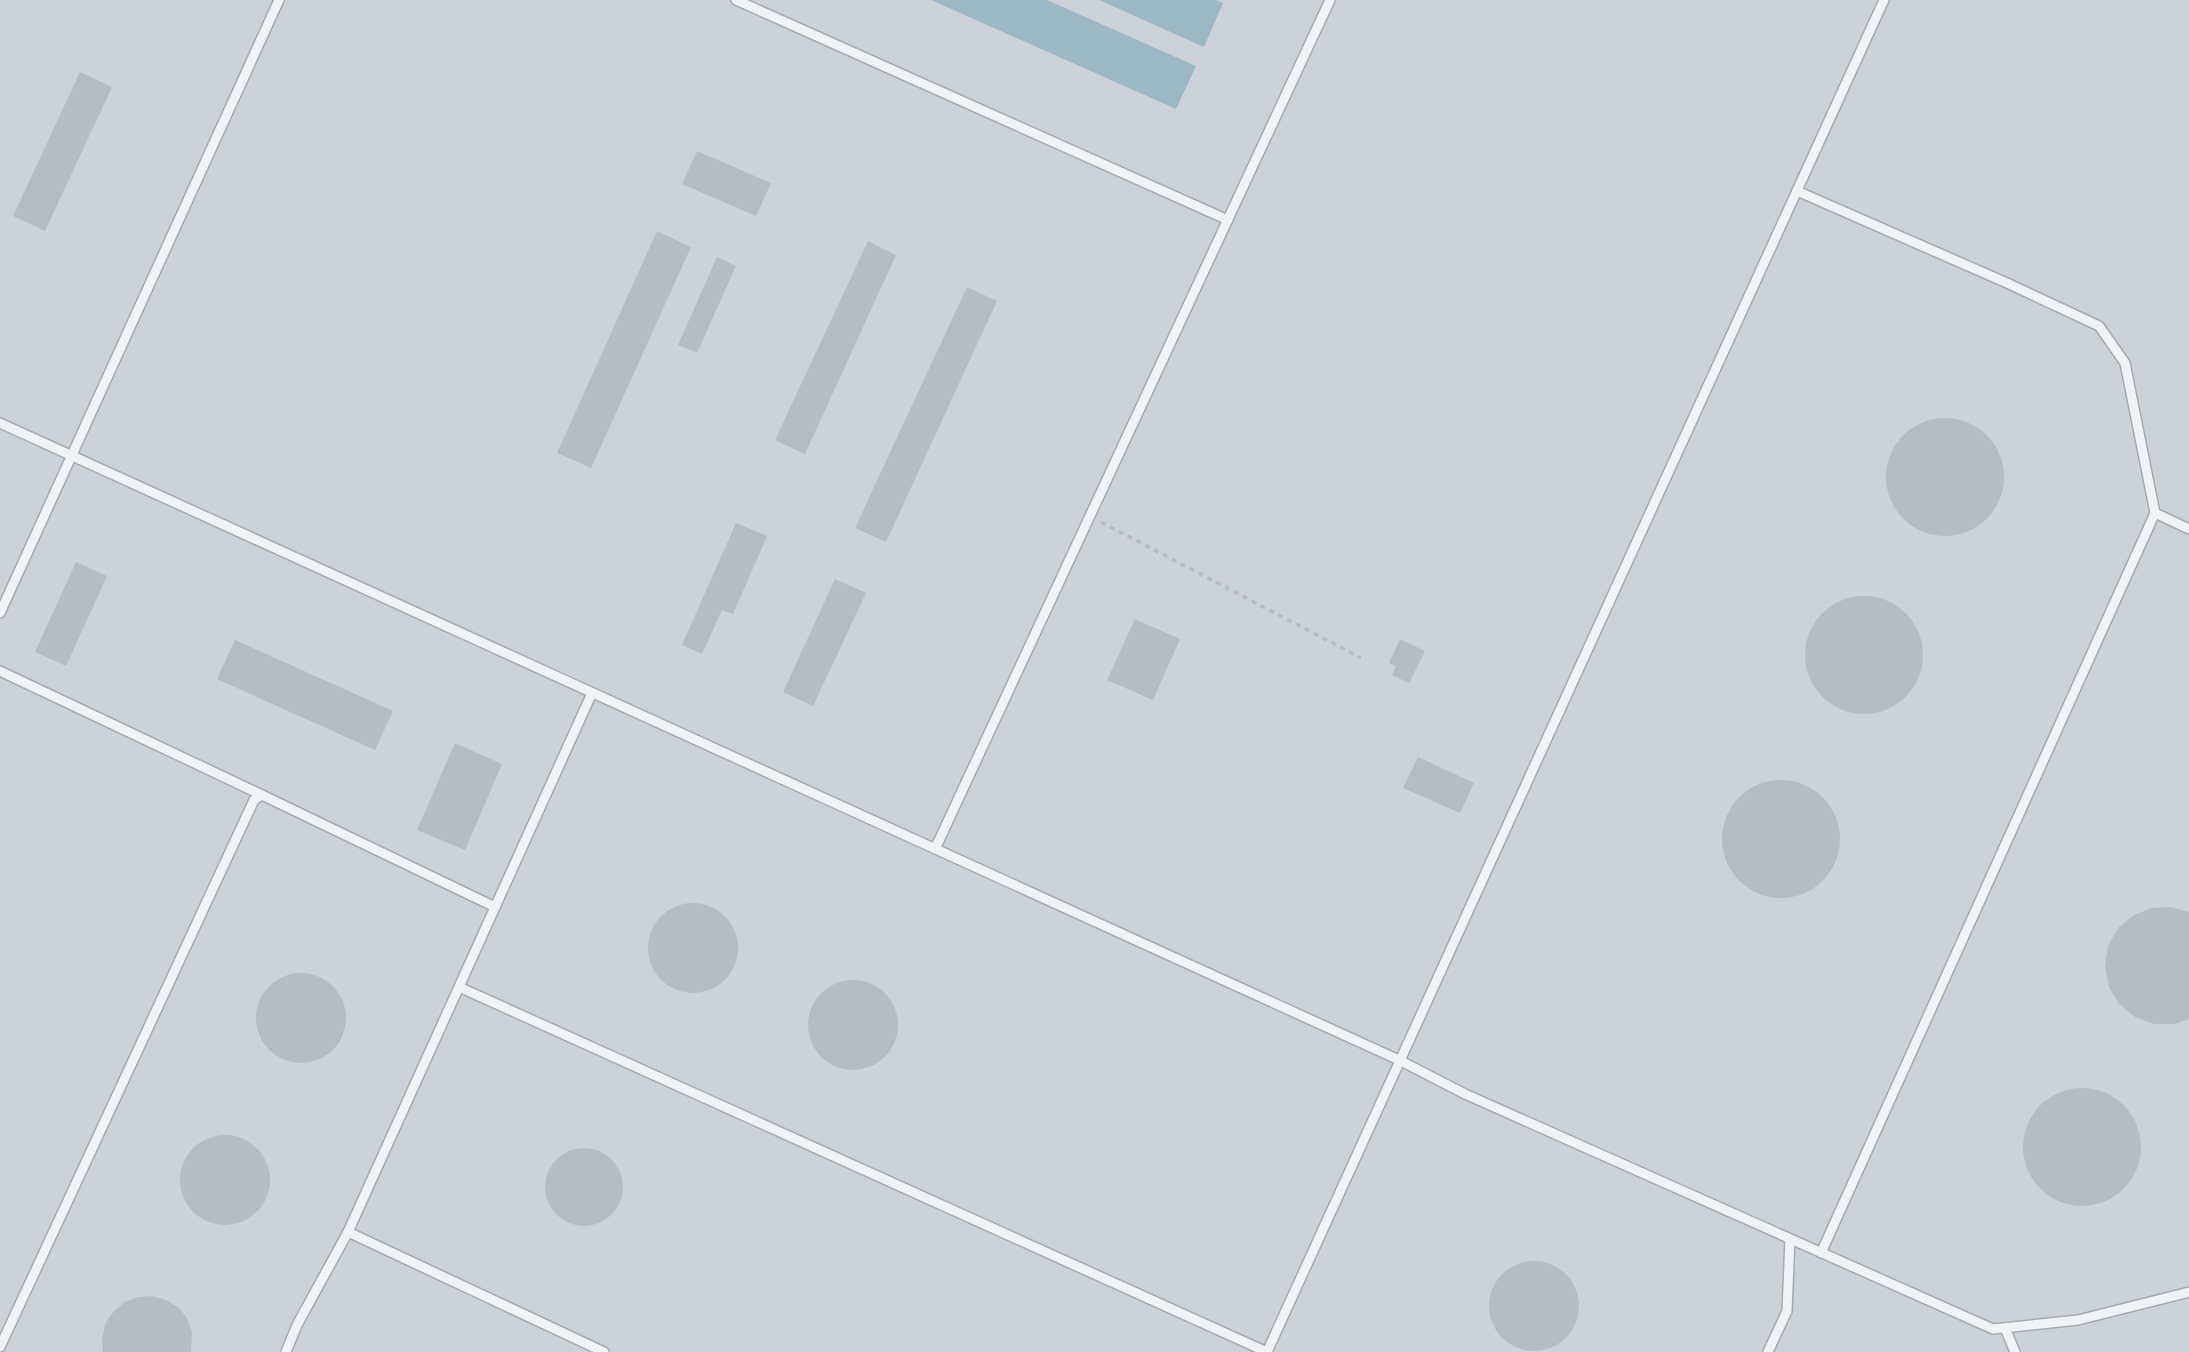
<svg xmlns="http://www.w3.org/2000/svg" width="2189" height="1352" viewBox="0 0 2189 1352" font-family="Ubuntu,sans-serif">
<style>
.built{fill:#ccd2d8}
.water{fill:#9bb8c4}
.building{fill:#b5bdc2}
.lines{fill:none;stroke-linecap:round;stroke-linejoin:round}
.lane-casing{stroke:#a4abb0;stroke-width:12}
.path{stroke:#b8bdc1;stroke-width:3.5;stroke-dasharray:5 5;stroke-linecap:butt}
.lane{stroke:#f0f3f5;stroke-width:9}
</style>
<rect width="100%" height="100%" fill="#dee3e6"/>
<rect class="built" x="0" y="0" width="2189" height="1352"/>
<g class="water">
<path d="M931,0H1047L1196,66L1176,109Z"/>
<path d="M1099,0H1216L1223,3L1204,47Z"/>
</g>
<g class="building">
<path d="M80,72L112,87L45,231L13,216Z"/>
<path d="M697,151L771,183L756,216L682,184Z"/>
<path d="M657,231L691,247L591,468L557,453Z"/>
<path d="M868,241L896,255L805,454L775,440Z"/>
<path d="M717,257L736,266L697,353L678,345Z"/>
<path d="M967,287L997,301L886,542L855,528Z"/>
<circle cx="1945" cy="477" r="59"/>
<path d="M736,523L767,536L733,614L722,610L702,654L682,645Z"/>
<path d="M76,562L107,576L66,666L35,652Z"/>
<path d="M835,579L866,593L813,706L783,692Z"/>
<circle cx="1864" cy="655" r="59"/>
<path d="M1135,619L1180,639L1153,700L1107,680Z"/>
<path d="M1400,639L1425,651L1409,683L1392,675L1396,666L1389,663Z"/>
<path d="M235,640L393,711L375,750L217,679Z"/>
<path d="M455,743L502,764L465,850L417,830Z"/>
<path d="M1418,757L1474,783L1460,813L1403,788Z"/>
<circle cx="1781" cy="839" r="59"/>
<circle cx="693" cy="948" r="45"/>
<path d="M2170,907L2189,912V1019L2175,1024H2154L2135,1017L2119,1004L2109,987L2105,966L2108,946L2118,928L2134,915L2152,908Z"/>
<circle cx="301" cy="1018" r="45"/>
<circle cx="853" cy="1025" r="45"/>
<circle cx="2082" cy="1147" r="59"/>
<circle cx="225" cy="1180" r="45"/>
<circle cx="584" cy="1187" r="39"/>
<circle cx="1534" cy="1306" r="45"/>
<path d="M152,1296L166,1300L178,1307L187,1318L192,1332L191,1352H103L102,1340L105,1324L114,1311L125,1302L138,1297Z"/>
</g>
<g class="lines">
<g class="lane-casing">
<g id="lane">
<path d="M736,0L1228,220"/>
<path d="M1797,191L2007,283L2099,326L2125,363L2155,513L2189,529"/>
<path d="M0,423L1399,1060L1465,1094L1993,1329L2078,1320L2189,1292"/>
<path d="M0,613L279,0"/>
<path d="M0,671L262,795"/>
<path d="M935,849L1330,0"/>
<path d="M459,987L1267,1352"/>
<path d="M348,1232L592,693"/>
<path d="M1821,1253L2155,513"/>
<path d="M2005,1328L2015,1352"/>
<path d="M0,1347L254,800L262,795L495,907"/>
<path d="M286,1352L297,1325L348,1232L604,1352"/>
<path d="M1267,1352L1884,0"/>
<path d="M1768,1352L1787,1311L1790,1239"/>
</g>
</g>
<path class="path" d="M1101,522L1361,658"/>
<use href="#lane" class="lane"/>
</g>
</svg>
